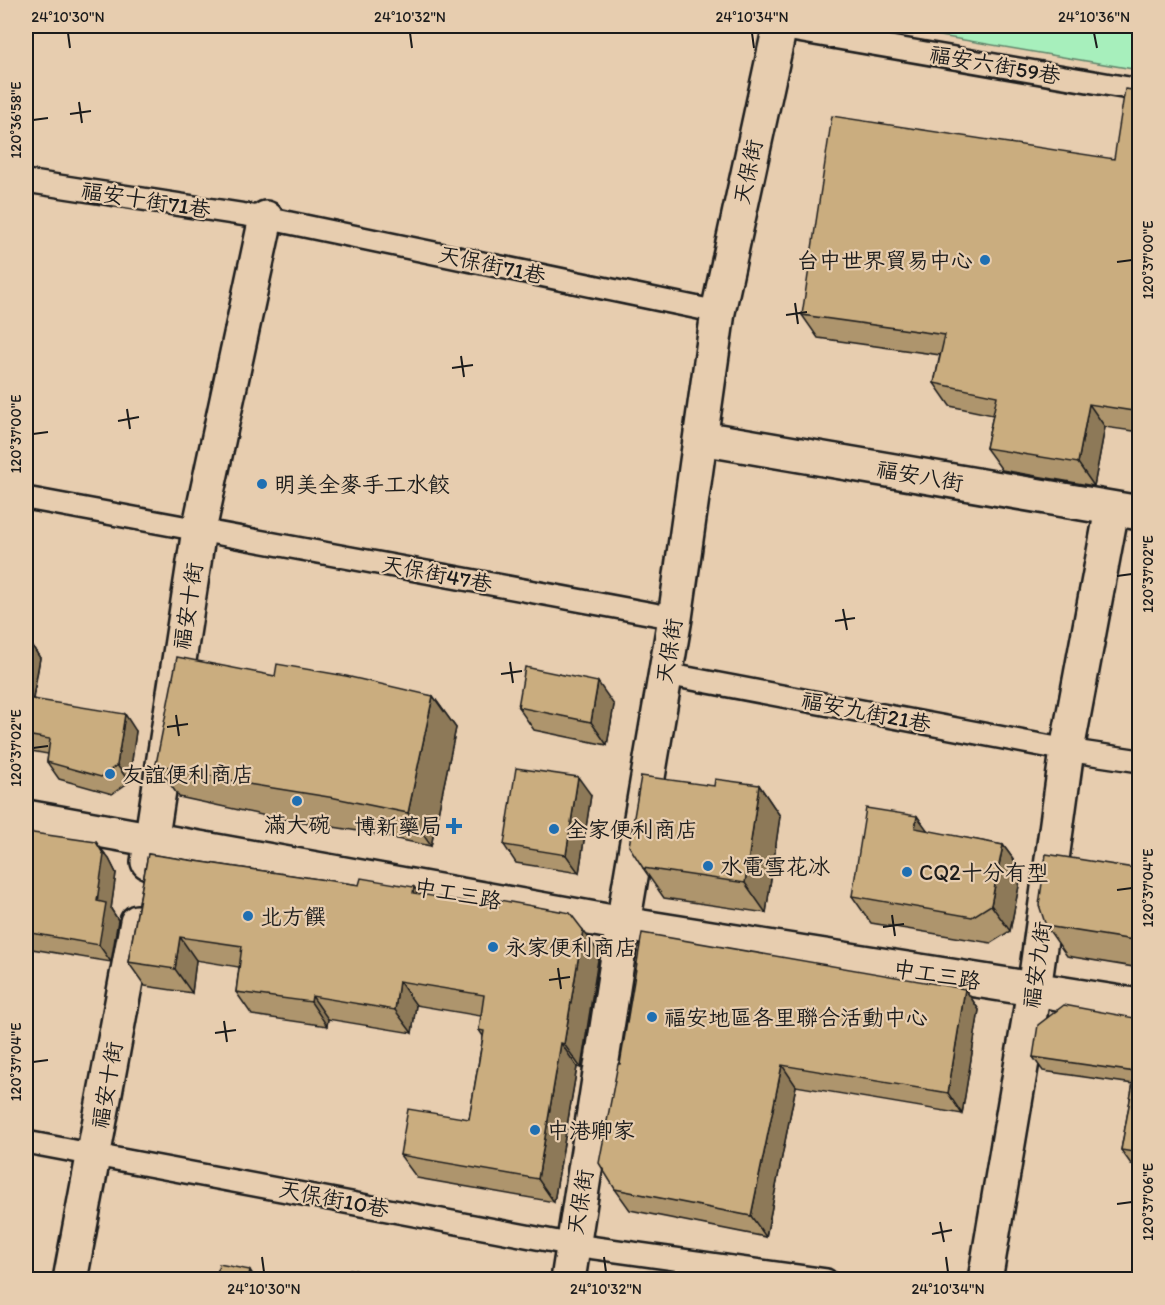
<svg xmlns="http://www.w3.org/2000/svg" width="1165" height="1305" font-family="Itim,'LXGW WenKai TC',sans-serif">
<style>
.green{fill:#a7efbc;stroke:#62866c;stroke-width:1.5}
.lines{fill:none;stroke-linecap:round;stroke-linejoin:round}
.service-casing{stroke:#1c1c1c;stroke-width:26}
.minor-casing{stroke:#1c1c1c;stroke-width:38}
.service{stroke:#e7cdaf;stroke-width:21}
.minor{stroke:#e7cdaf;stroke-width:33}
.wall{fill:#ae956d;stroke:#1c1c1c;stroke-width:1.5}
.shaded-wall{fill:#8d7959;stroke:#1c1c1c;stroke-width:1.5}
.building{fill:#caad7f;stroke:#1c1c1c;stroke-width:1.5}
.ticks{fill:none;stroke:#1c1c1c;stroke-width:2}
.poi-dot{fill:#1f6fb2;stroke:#e7cdaf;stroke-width:2}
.labels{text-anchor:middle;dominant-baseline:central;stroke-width:4.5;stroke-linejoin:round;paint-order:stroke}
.street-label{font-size:22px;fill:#1c1c1c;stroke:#e7cdaf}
.poi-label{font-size:22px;fill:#1c1c1c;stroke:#e7cdaf;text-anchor:start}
.neatline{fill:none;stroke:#1c1c1c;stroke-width:2}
.ticks-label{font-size:15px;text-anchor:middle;fill:#1c1c1c}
</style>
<rect width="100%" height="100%" fill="#e7cdaf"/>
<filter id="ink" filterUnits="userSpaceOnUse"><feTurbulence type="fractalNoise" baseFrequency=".0167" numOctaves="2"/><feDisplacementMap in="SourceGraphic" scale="12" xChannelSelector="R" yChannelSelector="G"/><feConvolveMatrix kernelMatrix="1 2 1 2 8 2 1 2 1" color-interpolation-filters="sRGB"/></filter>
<g filter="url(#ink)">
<!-- green -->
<polygon class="green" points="882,26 1139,26 1139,70"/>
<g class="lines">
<defs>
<g id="service">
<polyline points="780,28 1140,90"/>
<polyline points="26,181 266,218 718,312"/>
<polyline points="26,498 675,618"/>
<polyline points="666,674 1067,750 1140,761"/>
<polyline points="26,1142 574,1245 826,1280"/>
</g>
<g id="minor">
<polyline points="701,438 1140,513"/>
<polyline points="26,817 623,924 1140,1006"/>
<polyline points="148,862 199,530 266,218"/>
<polyline points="70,1280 137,922"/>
<polyline points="568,1280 623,924 675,618 718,312 780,26"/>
<polyline points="985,1280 1034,990 1067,750 1112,509"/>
</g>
</defs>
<!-- service casing -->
<use href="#service" class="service-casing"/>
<!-- minor casing -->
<use href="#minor" class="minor-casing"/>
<!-- service -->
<use href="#service" class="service"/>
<!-- minor -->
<use href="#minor" class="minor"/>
</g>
<!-- wall -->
<g class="wall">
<polygon points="1140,91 1140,432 1105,427 1094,486 1002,470 986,448 993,415 950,406 934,383 940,355 818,338 802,315 1114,159"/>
<polygon points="26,640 29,641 40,658 33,699 136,731 129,782 112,794 59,779 47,762 48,754 26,750"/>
<polygon points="275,676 433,696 456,728 431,846 358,831 271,817 179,797 156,764"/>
<polygon points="614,705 607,745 534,730 518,707"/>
<polygon points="759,785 780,816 766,913 664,898 643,868 714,786"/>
<polygon points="591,795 579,873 516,863 504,845"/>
<polygon points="917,816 927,831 1003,845 1022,871 1010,931 991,943 871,923 852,896"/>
<polygon points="26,832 109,859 116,873 111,909 118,920 111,962 26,948"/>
<polygon points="148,854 359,885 414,887 419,894 599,953 581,1068 577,1067 554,1202 417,1178 400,1155 469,1119 483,1036 479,1030 481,1016 416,1005 412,1033 328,1019 327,1026 252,1015 236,992 239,967 196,960 192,993 145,986 128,962"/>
<polygon points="1140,869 1140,968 1067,956 1046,926"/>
<polygon points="965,989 979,1010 962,1114 796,1086 766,1237 630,1210 615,1189 620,1064"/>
<polygon points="1140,1019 1140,1166 1131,1164 1121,1150 1133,1084 1043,1071 1033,1057"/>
</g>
<!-- shaded-wall -->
<g class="shaded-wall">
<polygon points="1089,404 1105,427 1094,486 1078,463"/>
<polygon points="29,641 40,658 30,714 26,707 26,659"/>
<polygon points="598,682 614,705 607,745 591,722"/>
<polygon points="433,696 456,728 431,846 408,813"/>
<polygon points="125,714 136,731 129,782 117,765"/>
<polygon points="578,777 591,795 579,873 566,855"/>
<polygon points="759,785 780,816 766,913 745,883"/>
<polygon points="917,816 936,842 915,828"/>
<polygon points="96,842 109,859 116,873 111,909 118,920 111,962 99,945"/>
<polygon points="1003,845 1022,871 1010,931 991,905"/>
<polygon points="414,887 431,911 413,893"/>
<polygon points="583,930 599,953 581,1068 564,1044"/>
<polygon points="180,937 196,960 192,993 175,969"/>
<polygon points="399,981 416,1005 412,1033 395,1010"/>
<polygon points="965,989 979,1010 962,1114 948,1093"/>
<polygon points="312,996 328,1019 327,1026 311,1002"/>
<polygon points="561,1043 577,1067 554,1202 538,1179"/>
<polygon points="782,1065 796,1086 766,1237 751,1216"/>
<polygon points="250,1270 256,1280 248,1280"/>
</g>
<!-- building -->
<g class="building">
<polygon points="1125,89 1140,91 1140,412 1089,404 1078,463 986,448 997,396 934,383 945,335 802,315 832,116 1114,159"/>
<polygon points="26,640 29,641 26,659"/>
<polygon points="177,657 275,676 277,664 346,676 433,696 408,813 335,798 248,784 156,764"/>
<polygon points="525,667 598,682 591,722 518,707"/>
<polygon points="26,698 125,714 117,765 101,777 47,762 50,739 26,735"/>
<polygon points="516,768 578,777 566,855 504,845"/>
<polygon points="641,776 714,786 715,779 759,785 745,883 643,868 629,846"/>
<polygon points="866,808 917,816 915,828 1003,845 991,905 972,917 852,896"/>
<polygon points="26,832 96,842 104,855 97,901 106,903 99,945 26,932"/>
<polygon points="148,854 359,885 361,878 414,887 413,893 498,907 500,900 570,913 583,930 564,1044 561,1043 538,1179 400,1155 408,1109 469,1119 484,1031 479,1030 484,995 399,981 395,1010 312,996 311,1002 236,992 242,946 180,937 175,969 128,962"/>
<polygon points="1046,854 1140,869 1140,941 1046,926 1039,905"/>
<polygon points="642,933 965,989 948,1093 782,1065 751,1216 615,1189 599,1163 618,1064 620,1064"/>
<polygon points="1064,1005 1140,1019 1140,1153 1121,1150 1135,1072 1033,1057 1038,1025"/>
<polygon points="219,1264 250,1270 248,1280 216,1280"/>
<polygon points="350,1269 398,1280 348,1280"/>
</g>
</g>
<!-- ticks -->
<path class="ticks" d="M68,33L70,48M410,33L412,48M752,33L754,48M1094,33L1097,48M79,102L82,123M70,114L91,111M33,120L48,118M1117,262L1132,260M795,303L798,324M786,315L807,312M461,356L464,377M452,368L473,365M127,409L130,429M118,421L139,417M33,434L48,432M1117,576L1132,574M843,609L847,630M835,621L855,618M510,662L513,683M501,674L522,671M176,715L179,736M167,727L188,724M33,748L48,746M1117,890L1132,888M892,915L895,936M883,927L904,924M558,968L561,989M549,980L570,977M224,1021L227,1042M215,1033L236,1030M33,1062L48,1060M1117,1204L1132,1202M940,1222L944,1242M932,1234L952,1230M262,1257L264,1272M604,1257L606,1272M946,1257L948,1272"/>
<!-- markers -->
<g class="poi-dot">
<circle cx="985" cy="260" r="6"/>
<circle cx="262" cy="484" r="6"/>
<circle cx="110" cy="774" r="6"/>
<circle cx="297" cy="801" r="6"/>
<path d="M451 817h6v6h6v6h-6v6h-6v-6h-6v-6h6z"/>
<circle cx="554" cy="829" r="6"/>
<circle cx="708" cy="866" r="6"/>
<circle cx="907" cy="872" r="6"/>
<circle cx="248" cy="916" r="6"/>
<circle cx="493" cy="947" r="6"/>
<circle cx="652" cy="1017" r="6"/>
<circle cx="535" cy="1130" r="6"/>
</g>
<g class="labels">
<!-- street labels -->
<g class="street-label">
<text transform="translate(995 65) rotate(10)">福安六街59巷</text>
<text transform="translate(748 172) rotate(-78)">天保街</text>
<text transform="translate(146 200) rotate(9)">福安十街71巷</text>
<text transform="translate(492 265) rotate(12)">天保街71巷</text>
<text transform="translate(920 476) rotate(10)">福安八街</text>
<text transform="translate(437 574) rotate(11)">天保街47巷</text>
<text transform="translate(188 606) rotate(-81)">福安十街</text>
<text transform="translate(669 651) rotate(-81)">天保街</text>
<text transform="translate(866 712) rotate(11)">福安九街21巷</text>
<text transform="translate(458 894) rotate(10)">中工三路</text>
<text transform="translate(1037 965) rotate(-82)">福安九街</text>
<text transform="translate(937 975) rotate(9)">中工三路</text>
<text transform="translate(107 1085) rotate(-80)">福安十街</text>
<text transform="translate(334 1199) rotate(11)">天保街10巷</text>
<text transform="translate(580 1202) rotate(-81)">天保街</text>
</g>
<!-- poi labels -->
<g class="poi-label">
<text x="973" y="260" text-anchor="end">台中世界貿易中心</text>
<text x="274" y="484">明美全麥手工水餃</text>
<text x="122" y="774">友誼便利商店</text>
<text x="297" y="824" text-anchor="middle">滿大碗</text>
<text x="442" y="826" text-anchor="end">博新藥局</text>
<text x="566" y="829">全家便利商店</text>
<text x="720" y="866">水電雪花冰</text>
<text x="919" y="872">CQ2十分有型</text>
<text x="260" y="916">北方饌</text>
<text x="505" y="947">永家便利商店</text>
<text x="664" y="1017">福安地區各里聯合活動中心</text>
<text x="547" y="1130">中港卿家</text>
</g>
</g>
<!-- margin -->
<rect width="1165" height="1305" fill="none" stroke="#e7cdaf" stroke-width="66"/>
<rect x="33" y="33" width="1099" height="1239" class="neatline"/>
<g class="ticks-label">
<text x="68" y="22">24°10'30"N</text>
<text x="410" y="22">24°10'32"N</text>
<text x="752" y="22">24°10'34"N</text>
<text x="1094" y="22">24°10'36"N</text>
<text transform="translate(16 120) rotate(-90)" y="5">120°36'58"E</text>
<text transform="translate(1148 260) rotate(-90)" y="5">120°37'00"E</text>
<text transform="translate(16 434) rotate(-90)" y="5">120°37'00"E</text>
<text transform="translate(1148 574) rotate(-90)" y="5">120°37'02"E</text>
<text transform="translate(16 748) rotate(-90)" y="5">120°37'02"E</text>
<text transform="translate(1148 888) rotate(-90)" y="5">120°37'04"E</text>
<text transform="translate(16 1062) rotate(-90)" y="5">120°37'04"E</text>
<text transform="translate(1148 1202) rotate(-90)" y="5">120°37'06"E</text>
<text x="264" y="1294">24°10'30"N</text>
<text x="606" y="1294">24°10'32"N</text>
<text x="948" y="1294">24°10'34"N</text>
</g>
</svg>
